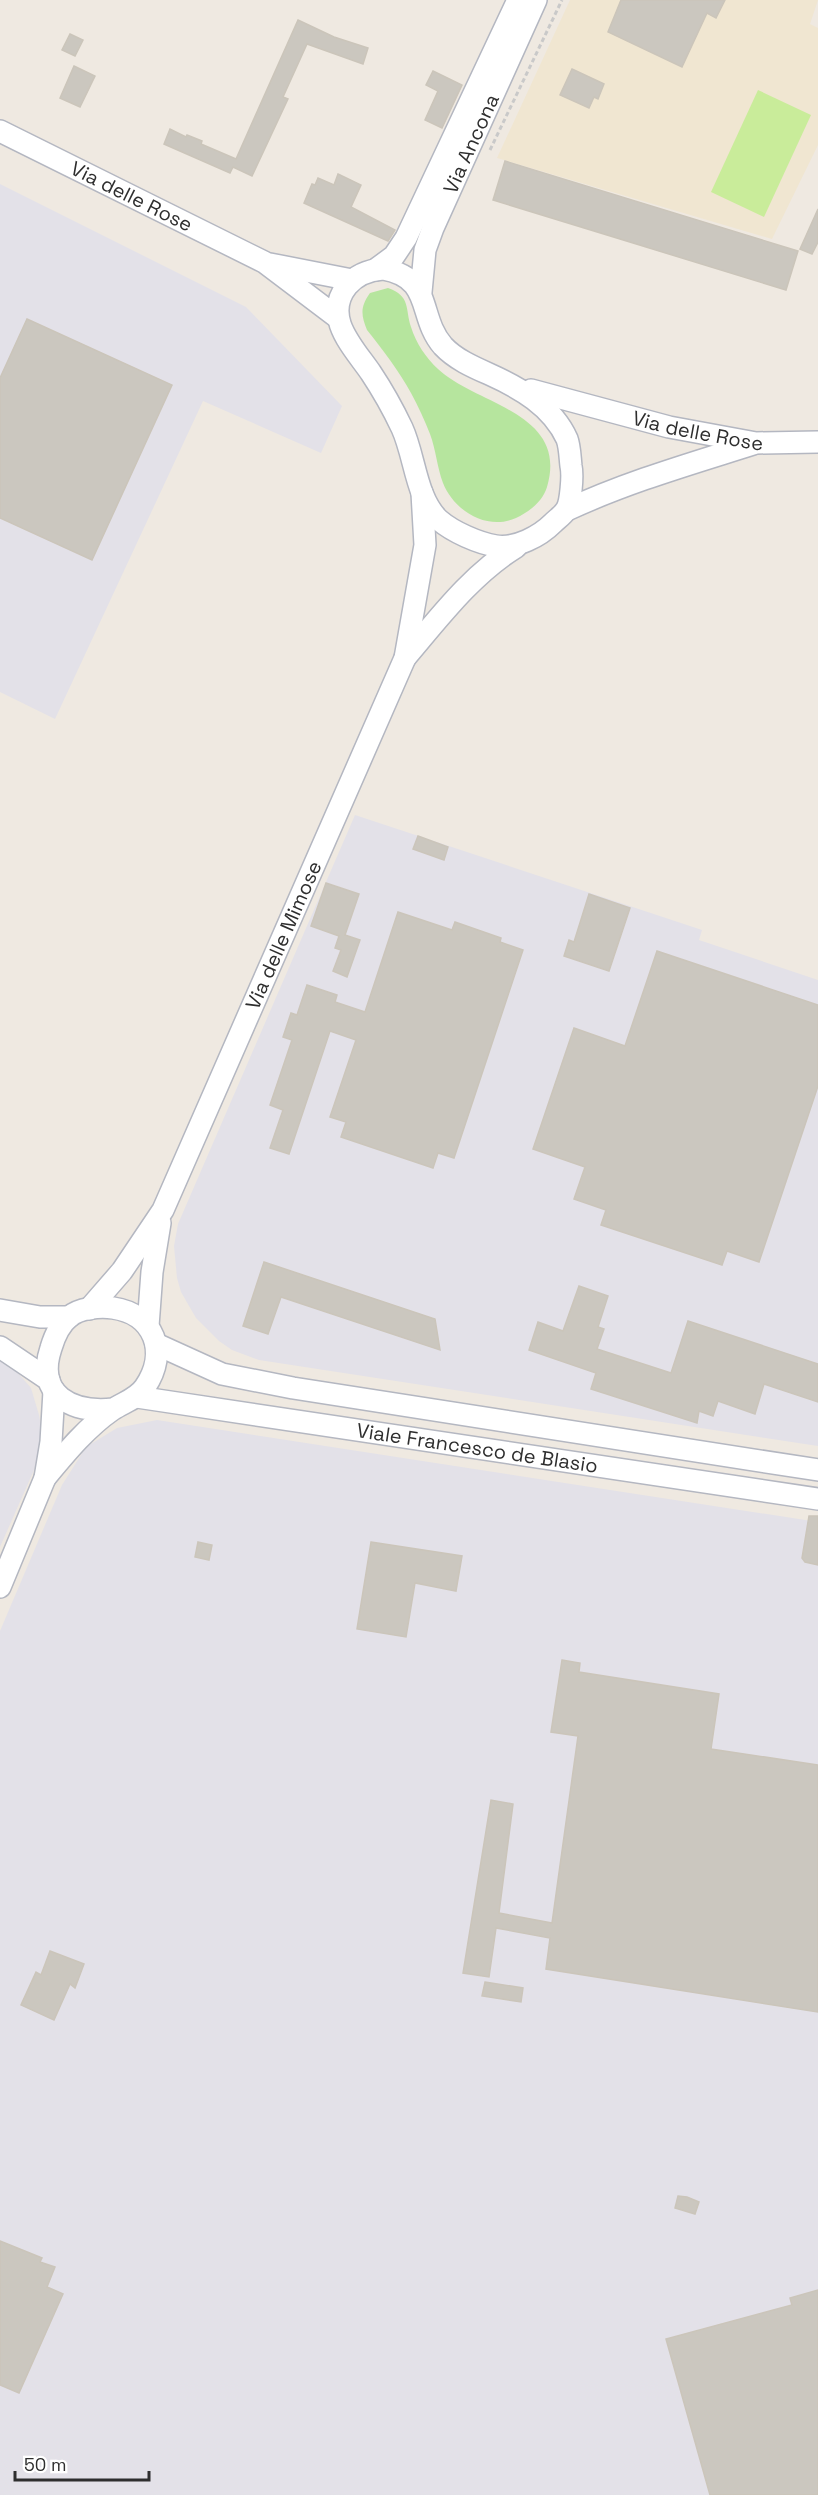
<svg xmlns="http://www.w3.org/2000/svg" width="818" height="2495" font-family="'Space Grotesk',sans-serif">
<style>
.industrial{fill:#e3e1e8}
.education{fill:#f0e6d1}
.green{fill:#b6e59e}
.pitch{fill:#c9ec9a}
.building{fill:#cbc7bf;stroke:#cbc5ba;stroke-width:1.5}
.lines{fill:none;stroke-linecap:round;stroke-linejoin:round}
.minor-casing{stroke:#b4b7c1;stroke-width:24}
.path{stroke:#c9c9c9;stroke-width:3;stroke-dasharray:4.5 3;stroke-linecap:butt}
.minor{stroke:#fff;stroke-width:21}
.labels{text-anchor:middle;dominant-baseline:central;stroke-width:4.5;stroke-linejoin:round;paint-order:stroke}
.street-label{font-size:20px;fill:#2e2e2e;stroke:#fff}
</style>
<rect width="100%" height="100%" fill="#efe9e1"/>
<!-- industrial -->
<g class="industrial">
<polygon points="0,184 246,307 342,406 321,453 203,401 55,719 0,692"/>
<polygon points="355,815 702,930 699,940 818,980 818,1446 259,1360 232,1350 219,1341 196,1318 181,1292 177,1278 174,1246 178,1224"/>
<polygon points="0,1358 11,1365 31,1388 39,1415 43,1437 34,1470 0,1547"/>
<polygon points="157,1420 818,1522 818,2495 0,2495 0,1631 62,1485 86,1447 117,1428"/>
</g>
<!-- education -->
<polygon class="education" points="570,0 818,0 810,24 818,28 818,145 772,239 497,158"/>
<!-- green -->
<path class="green" d="M388,288C411,296 405,309 411,327C416,343 426,358 438,369C476,405 569,412 547,487C543,501 529,512 516,518C487,531 454,511 443,483C437,467 436,450 430,434C425,421 418,406 411,393C399,371 383,350 367,330C361,315 360,307 370,293Z"/>
<!-- pitch -->
<polygon class="pitch" points="758,90 811,115 764,217 711,192"/>
<!-- building -->
<g class="building">
<polygon points="621,0 725,0 716,18 707,13 682,67 608,32"/>
<polygon points="298,20 334,37 368,48 363,64 307,44 283,97 288,99 252,176 233,167 230,173 164,144 170,129 186,137 187,135 202,141 201,144 236,159"/>
<polygon points="70,34 83,40 75,56 62,50"/>
<polygon points="74,66 95,76 80,107 60,98"/>
<polygon points="572,69 604,84 598,99 594,97 589,108 560,95"/>
<polygon points="433,71 462,85 442,128 425,120 438,91 426,85"/>
<polygon points="505,161 798,251 786,290 493,200"/>
<polygon points="338,174 361,185 351,207 395,230 388,241 304,203 312,184 315,185 318,178 334,185"/>
<polygon points="818,209 818,242 812,254 800,249"/>
<polygon points="27,319 172,385 92,560 0,518 0,378"/>
<polygon points="418,836 448,847 444,860 413,849"/>
<polygon points="326,883 359,894 345,935 360,940 347,977 333,971 341,950 335,948 339,936 311,926"/>
<polygon points="589,894 630,908 609,971 564,956 569,940 574,942"/>
<polygon points="398,912 452,930 455,922 501,938 500,942 523,950 454,1158 438,1153 433,1168 341,1137 346,1122 330,1117 356,1040 330,1031 289,1154 270,1148 283,1110 270,1105 292,1040 283,1037 291,1013 297,1015 307,985 337,995 335,1002 365,1012"/>
<polygon points="657,951 818,1005 818,1086 759,1262 727,1251 722,1265 601,1225 606,1210 574,1199 585,1167 533,1149 574,1028 625,1046"/>
<polygon points="264,1262 435,1319 440,1350 281,1297 268,1334 243,1326"/>
<polygon points="579,1286 608,1296 598,1327 604,1329 597,1349 671,1373 688,1321 818,1364 818,1402 764,1384 755,1414 718,1401 713,1416 699,1411 697,1423 591,1389 596,1373 529,1350 538,1322 563,1331"/>
<polygon points="809,1516 818,1516 818,1565 805,1562 802,1558"/>
<polygon points="198,1542 212,1545 209,1560 195,1557"/>
<polygon points="371,1542 462,1556 456,1591 415,1583 406,1637 357,1629"/>
<polygon points="562,1660 580,1663 579,1672 719,1694 711,1749 818,1765 818,2012 546,1969 550,1938 496,1928 489,1977 463,1973 491,1800 513,1804 499,1913 552,1923 578,1736 551,1732"/>
<polygon points="50,1951 84,1964 75,1988 70,1984 54,2020 21,2005 36,1972 41,1975"/>
<polygon points="485,1982 523,1988 521,2002 482,1996"/>
<polygon points="678,2196 687,2197 699,2202 695,2214 675,2208"/>
<polygon points="0,2241 42,2258 40,2262 55,2267 47,2287 63,2294 19,2393 0,2385"/>
<polygon points="818,2290 818,2495 710,2495 666,2339 792,2305 790,2298"/>
</g>
<g class="lines">
<defs>
<g id="minor">
<path id="s1" d="M0,131L264,262L338,318"/>
<polyline points="270,264 352,280"/>
<path d="M383,269C434,278 417,316 443,346C455,359 473,367 489,374C520,388 552,406 567,439C570,447 570,458 571,466C573,475 571,503 566,510C563,515 557,519 553,523C540,536 516,549 496,546C478,543 453,532 439,520C416,499 415,456 402,428C393,409 383,391 371,373C354,348 322,317 347,286C356,275 370,270 383,269Z"/>
<polyline points="375,270 394,256 406,238 518,0"/>
<path id="s2" d="M421,292L425,250L433,228L536,0"/>
<path id="s3" d="M531,390L669,427L756,443L818,442"/>
<path d="M567,510C627,482 690,464 753,444"/>
<path d="M405,658C439,618 471,575 516,547"/>
<path id="s4" d="M89,1309L122,1271L163,1210L405,658L425,545L422,493"/>
<polyline points="0,1310 40,1317 69,1317"/>
<polyline points="148,1326 152,1272 160,1223"/>
<polyline points="156,1344 222,1374 293,1388 818,1470"/>
<polyline points="0,1347 49,1380"/>
<path id="s5" d="M137,1397L818,1499"/>
<path d="M45,1478C65,1454 86,1428 112,1410C124,1402 137,1399 145,1387C169,1352 154,1314 113,1308C100,1306 79,1308 69,1317C60,1324 54,1338 51,1348C35,1396 73,1413 113,1409"/>
<polyline points="0,1587 45,1478 51,1442 54,1391"/>
</g>
</defs>
<!-- minor casing -->
<use href="#minor" class="minor-casing"/>
<!-- path -->
<polyline class="path" points="490,150 562,0"/>
<!-- minor -->
<use href="#minor" class="minor"/>
</g>
<g class="labels">
<!-- street labels -->
<g class="street-label">
<text stroke="none"><textPath href="#s2" startOffset="158">Via Ancona</textPath></text>
<text stroke="none"><textPath href="#s1" startOffset="147">Via delle Rose</textPath></text>
<text stroke="none"><textPath href="#s3" startOffset="172">Via delle Rose</textPath></text>
<text stroke="none"><textPath href="#s4" startOffset="424">Via delle Mimose</textPath></text>
<text stroke="none"><textPath href="#s5" startOffset="344">Viale Francesco de Blasio</textPath></text>
</g>
</g>
<!-- scale -->
<path d="M15 2471v9h134v-9" fill="none" stroke="#2e2e2e" stroke-width="3"/>
<text x="24" y="2471" font-size="18" fill="#2e2e2e" stroke="#ffffff" stroke-width="4.5" paint-order="stroke">50 m</text>
</svg>
